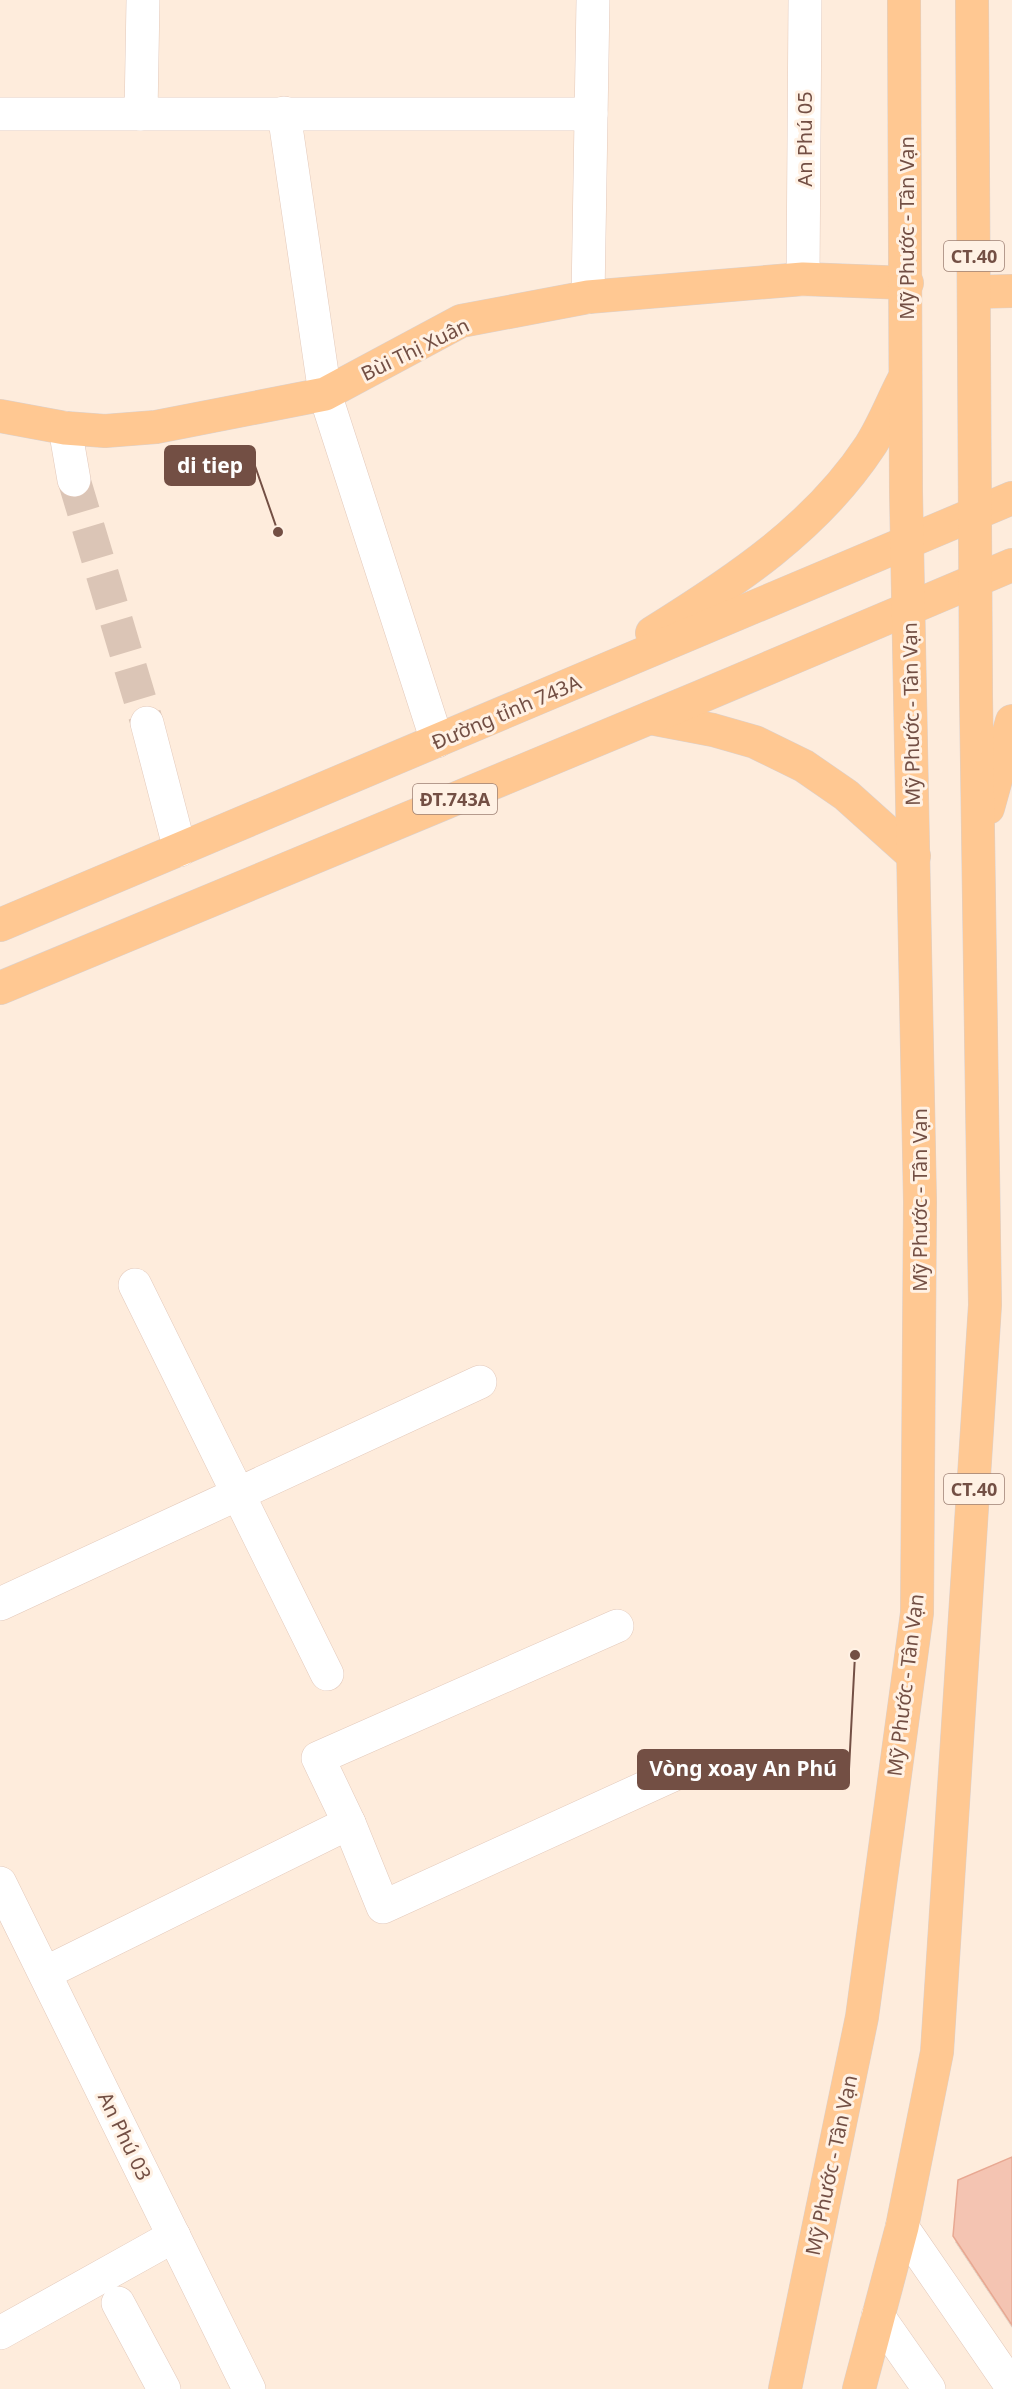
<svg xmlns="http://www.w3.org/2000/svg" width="1012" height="2389" font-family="'Noto Sans',sans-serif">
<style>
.building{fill:#f4c4b2;stroke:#e8a892;stroke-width:1.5;filter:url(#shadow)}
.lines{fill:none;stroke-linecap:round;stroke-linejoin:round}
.minor-tunnel{stroke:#dbc5b6;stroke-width:33;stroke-dasharray:33 16;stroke-linecap:butt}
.minor-casing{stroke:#e3c9bb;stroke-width:34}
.major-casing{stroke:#dbd1ce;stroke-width:34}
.minor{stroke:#fff;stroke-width:33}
.major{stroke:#ffc892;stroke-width:33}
.labels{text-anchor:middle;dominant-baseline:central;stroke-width:6;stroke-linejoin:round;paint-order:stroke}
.shield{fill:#fff1e4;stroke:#9d8074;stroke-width:1.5}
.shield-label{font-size:18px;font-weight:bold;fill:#734f44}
.street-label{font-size:20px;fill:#734f44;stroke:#fff1e4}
.leader{fill:none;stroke:#734f44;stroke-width:2}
.callout-dot{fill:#734f44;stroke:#fff1e4;stroke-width:2}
.callout{fill:#734f44;stroke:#734f44;stroke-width:2}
.callout-label{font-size:21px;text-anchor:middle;font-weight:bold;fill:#fff}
</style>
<defs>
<filter id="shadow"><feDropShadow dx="3.5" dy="6" stdDeviation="0" flood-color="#0004"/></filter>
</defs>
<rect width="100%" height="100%" fill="#feecdc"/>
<!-- building -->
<polygon class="building" points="1012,2157 1012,2325 953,2236 958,2180"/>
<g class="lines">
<!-- minor-tunnel -->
<polyline class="minor-tunnel" points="74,480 147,723"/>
<defs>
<g id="minor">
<polyline points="284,113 325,394 437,741"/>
<polyline points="0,114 591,114"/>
<polyline points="141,114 143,0"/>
<polyline points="803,279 805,0"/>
<polyline points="588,297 593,0"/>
<polyline points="65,428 74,480"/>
<polyline points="147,723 180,850"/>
<polyline points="135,1285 327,1674"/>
<polyline points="0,1604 480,1382"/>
<polyline points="617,1626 318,1758 349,1823 383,1907 675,1774"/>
<polyline points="0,1883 249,2389"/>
<polyline points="45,1973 349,1823"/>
<polyline points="902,2227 1012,2387"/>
<polyline points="118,2303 164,2389"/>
<polyline points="878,2316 929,2389"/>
<polyline points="0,2333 174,2236"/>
</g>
<g id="major">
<polyline points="975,292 1012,291"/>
<polyline points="0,416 65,428 105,431 156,427 325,394 461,321 588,297 803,279 907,283"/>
<path d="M652,633C734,582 816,528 870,446C883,426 892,402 903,381"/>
<polyline points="650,718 713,730 755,742 804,766 846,795 914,856"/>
<polyline points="988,808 1012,721"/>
<polyline points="0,925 1012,498"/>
<polyline points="0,988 700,697 1012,565"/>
<polyline points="785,2389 862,2017 917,1613 920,1202 906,492 904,0"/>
<polyline points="859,2389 902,2227 937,2052 985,1305 976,696 972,0"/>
</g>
</defs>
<!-- minor casing -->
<use href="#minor" class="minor-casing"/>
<!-- major casing -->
<use href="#major" class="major-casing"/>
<!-- minor -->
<use href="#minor" class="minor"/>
<!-- major -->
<use href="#major" class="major"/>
</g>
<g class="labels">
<!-- shield labels -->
<g class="shield">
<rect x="944" y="241" width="60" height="30" rx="4.5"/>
<rect x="413" y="784" width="84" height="30" rx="4.5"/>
<rect x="944" y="1474" width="60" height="30" rx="4.5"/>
</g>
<g class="shield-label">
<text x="974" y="256">CT.40</text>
<text x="455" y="799">ĐT.743A</text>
<text x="974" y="1489">CT.40</text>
</g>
<!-- street labels -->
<g class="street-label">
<text transform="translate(804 139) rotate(-90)">An Phú 05</text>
<text transform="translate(906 228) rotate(-90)">Mỹ Phước - Tân Vạn</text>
<text transform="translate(415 349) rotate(-26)">Bùi Thị Xuân</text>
<text transform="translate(506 712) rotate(-23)">Đường tỉnh 743A</text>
<text transform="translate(911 714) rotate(-91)">Mỹ Phước - Tân Vạn</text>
<text transform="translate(919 1200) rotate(-90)">Mỹ Phước - Tân Vạn</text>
<text transform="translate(905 1685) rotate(-83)">Mỹ Phước - Tân Vạn</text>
<text transform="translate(125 2136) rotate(64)">An Phú 03</text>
<text transform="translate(831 2165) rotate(-78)">Mỹ Phước - Tân Vạn</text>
</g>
</g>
<!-- callouts -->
<path class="leader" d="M278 532L255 466M855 1655L849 1769"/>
<g class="callout-dot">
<circle cx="278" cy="532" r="6"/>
<circle cx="855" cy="1655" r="6"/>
</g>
<g class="callout">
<rect x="165" y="446" width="90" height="39" rx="6"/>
<rect x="638" y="1750" width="211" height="39" rx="6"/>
</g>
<g class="callout-label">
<text x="210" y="473">di tiep</text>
<text x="743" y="1776">Vòng xoay An Phú</text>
</g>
</svg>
